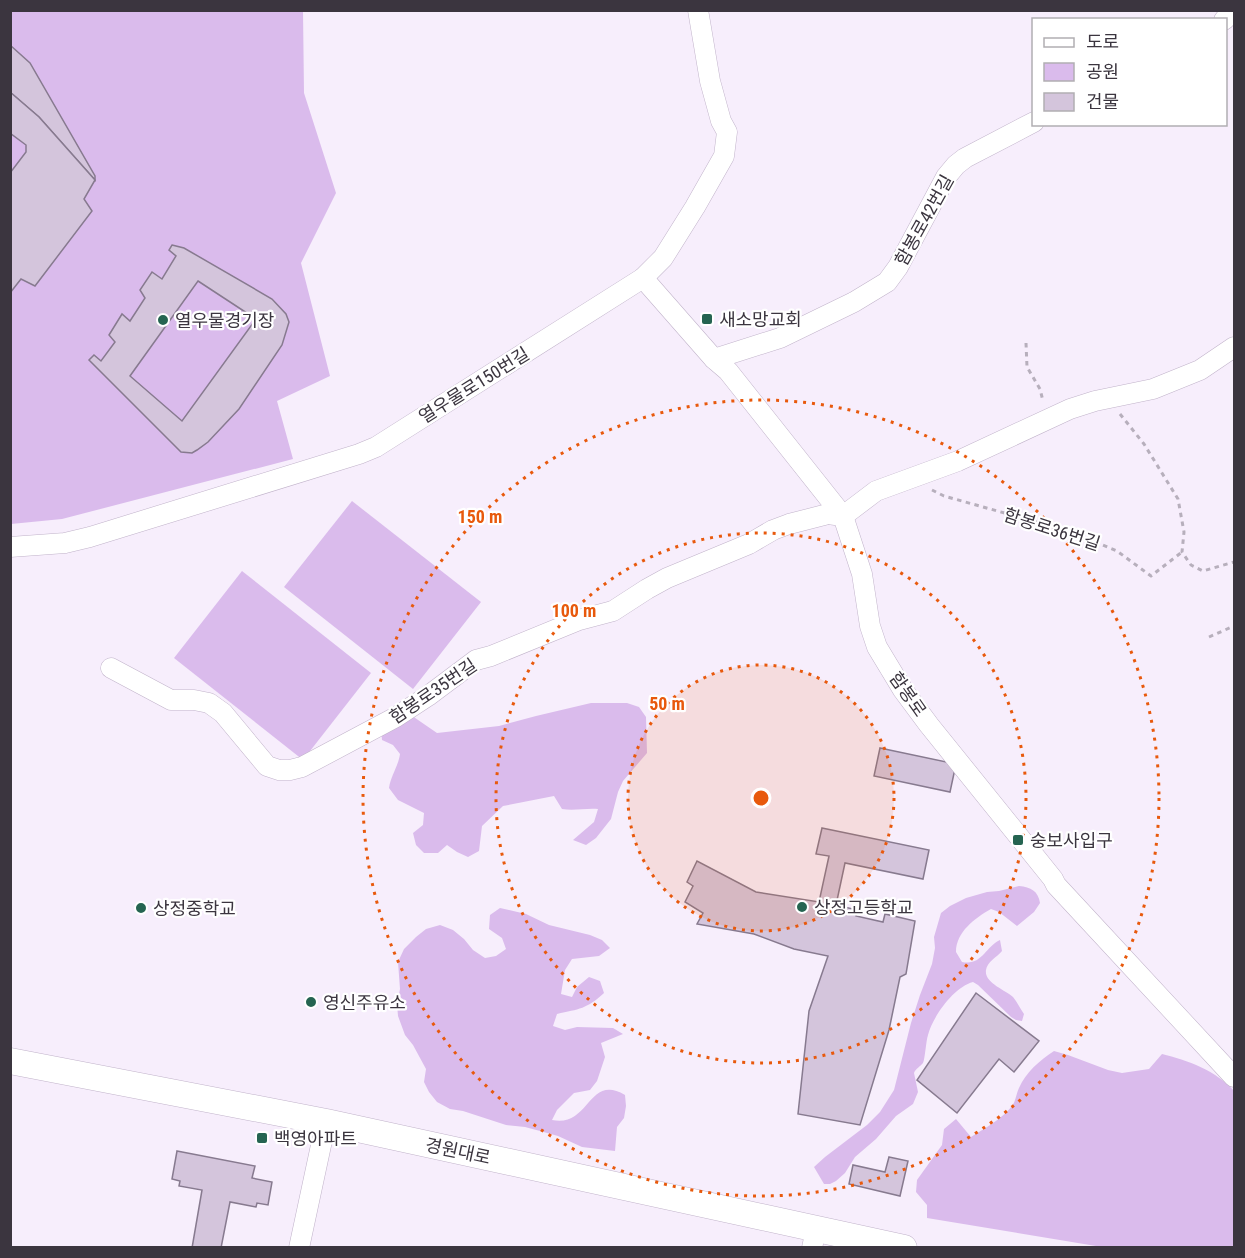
<svg xmlns="http://www.w3.org/2000/svg" width="1245" height="1258" font-family="'Roboto Condensed','Noto Sans KR',sans-serif">
<style>
.green{fill:#dabbec}
.building{fill:#d4c5dc;stroke:#877a8f;stroke-width:1.5;fill-rule:evenodd}
.lines{fill:none;stroke-linecap:round;stroke-linejoin:round}
.minor-casing{stroke:#c1b3ca;stroke-width:21}
.major-casing{stroke:#c1b3ca;stroke-width:27}
.path{stroke:#b7afbc;stroke-width:3;stroke-dasharray:4.5 4.5;stroke-linecap:butt}
.minor{stroke:#fff;stroke-width:20}
.major{stroke:#fff;stroke-width:26}
.ring{fill:none;stroke:#e8590c;stroke-width:3;stroke-dasharray:3 6}
.poi-dot{fill:#256451;stroke:#fff;stroke-width:2}
.labels{text-anchor:middle;dominant-baseline:central;stroke-width:4.5;stroke-linejoin:round;paint-order:stroke}
.street-label{font-size:18px;fill:#3b353f;stroke:#fff}
.poi-label{font-size:18px;fill:#3b353f;stroke:#fff;text-anchor:start}
.centre{fill:#e8590c;stroke:#fff;stroke-width:3}
.ring-label{font-size:18px;text-anchor:middle;font-weight:bold;fill:#e8590c;stroke:#fff;stroke-width:4.5;stroke-linejoin:round;paint-order:stroke}
</style>
<rect width="100%" height="100%" fill="#f7eefc"/>
<!-- green -->
<g class="green">
<polygon points="11,11 303,11 304,93 336,193 301,263 330,376 277,401 293,459 62,519 11,524"/>
<polygon points="352,501 481,602 413,689 284,587"/>
<polygon points="242,571 371,673 303,760 174,658"/>
<path d="M591,703H627L639,707L646,717L647,753L623,781L618,792L611,819L596,838L586,845L573,840L594,822L598,809C586,808 574,811 562,809L554,796L503,806L482,826L479,851L468,857L457,852L447,845L438,853H424L416,845L413,833L423,825L424,813L398,800L389,788C391,775 398,767 400,754L393,745L382,740L381,725L405,711L437,733L499,726L536,716Z"/>
<path d="M1019,886C1031,887 1038,891 1040,903L1034,912L1017,926L999,912L991,909C975,918 956,932 956,952L962,962C982,966 985,947 1000,940L1002,951C997,957 987,962 986,970C984,983 1006,990 1013,997C1017,1002 1020,1008 1024,1014L1022,1021L1016,1020L1011,1017L978,985L973,982C954,987 933,1016 928,1035C926,1041 925,1059 923,1063C920,1067 916,1068 914,1073L918,1092L913,1104L896,1116L876,1139L855,1157L845,1173L836,1181L830,1184H824L814,1167L825,1157L867,1125L880,1112L894,1090L911,1023L920,995L932,964L935,948L934,937L941,913L950,906L966,898L987,892L999,891Z"/>
<path d="M500,908L526,914L549,925L590,935L602,940L610,948L599,956L572,959L565,970L561,994L572,997L577,987L589,977L600,981L604,993C587,1009 579,1009 557,1014L553,1026L565,1030L577,1027L613,1028L623,1034L601,1043L605,1057L597,1081L590,1090L574,1093L557,1110L552,1120C590,1128 588,1073 625,1095L626,1106L624,1118L617,1127L615,1151L582,1147L558,1136L540,1131L525,1127L506,1125L463,1111L450,1109L437,1102L429,1092L424,1082L426,1069L413,1045L405,1035L398,1016L397,1004L400,989L398,962L404,949L416,937L426,929L440,925L453,930L464,939L473,950L485,958L496,956L506,949L502,938L489,929L490,915Z"/>
<path d="M1054,1051L1068,1055L1108,1070L1122,1073L1149,1069L1162,1054C1187,1060 1217,1071 1234,1091V1247H1102L927,1218V1205L916,1192L917,1180L942,1145L944,1129L956,1119L971,1137C985,1128 1002,1119 1012,1106C1016,1101 1016,1094 1019,1088C1026,1072 1039,1061 1054,1051Z"/>
</g>
<!-- building -->
<g class="building">
<polygon points="10,45 30,63 95,176 95,180 39,117 10,92"/>
<polygon points="10,92 39,117 95,180 84,199 92,211 35,286 21,279 10,293 10,173 26,152 26,145 10,133"/>
<path d="M172,245L184,248L272,299L286,314L289,322L282,345L239,409L208,442L197,450L192,453L181,452L89,360L94,355L101,361L115,342L109,335L122,314L130,321L145,298L140,290L152,272L162,279L176,256L169,250ZM198,281L256,319L182,421L130,376Z"/>
<polygon points="880,748 956,764 950,792 874,776"/>
<polygon points="822,828 929,850 923,879 845,863 836,905 857,910 856,916 883,922 885,914 915,921 906,974 900,977 889,1030 860,1125 798,1114 809,1011 828,956 794,949 754,934 697,924 703,913 685,902 693,886 687,882 697,861 756,892 819,902 829,856 816,854"/>
<polygon points="976,993 1039,1041 1014,1072 999,1059 957,1113 917,1080"/>
<polygon points="177,1151 255,1166 252,1178 272,1182 268,1205 257,1203 256,1207 230,1202 221,1248 192,1248 202,1190 179,1186 180,1181 172,1179"/>
<polygon points="889,1157 908,1161 900,1196 849,1184 853,1165 885,1172"/>
</g>
<g class="lines">
<defs>
<g id="minor">
<polyline points="1224,20 1234,10"/>
<polyline points="643,278 714,359 728,371 843,516 862,574 870,626 877,647 903,690 929,725 1053,879 1056,885 1234,1077"/>
<polyline points="714,359 780,338 854,302 887,282 898,267 946,177 956,165 965,158 1034,122"/>
<polyline points="10,547 65,543 90,537 359,454 376,447 643,278 663,258 695,207 724,156 727,132 721,121 710,81 698,10"/>
<polyline points="111,668 171,700 194,700 209,703 223,713 267,766 279,770 290,770 302,767 396,717 428,696 476,660 491,656 579,620 613,611 647,589 667,578 749,544 773,530 789,524 828,514 843,516 876,491 958,461 1070,409 1095,401 1153,389 1200,370 1234,347"/>
<polyline points="299,1248 326,1122"/>
<polyline points="812,1248 816,1229"/>
</g>
<polyline id="major" points="10,1061 326,1122 904,1248"/>
</defs>
<!-- minor casing -->
<use href="#minor" class="minor-casing"/>
<!-- major casing -->
<use href="#major" class="major-casing"/>
<!-- path -->
<g class="path">
<polyline points="1026,343 1027,367 1040,389 1043,401"/>
<polyline points="1120,414 1144,444 1178,499 1184,532 1182,552 1191,565 1203,571 1234,562"/>
<polyline points="932,490 944,496 1033,521 1086,538 1117,551 1151,576 1182,552"/>
<polyline points="1209,637 1234,626"/>
</g>
<!-- minor -->
<use href="#minor" class="minor"/>
<!-- major -->
<use href="#major" class="major"/>
</g>
<!-- distance rings -->
<circle cx="761" cy="798" r="133" fill="#e8590c" fill-opacity=".12"/>
<g class="ring">
<circle cx="761" cy="798" r="133"/>
<circle cx="761" cy="798" r="265"/>
<circle cx="761" cy="798" r="398"/>
</g>
<!-- markers -->
<g class="poi-dot">
<rect x="701" y="313" width="12" height="12" rx="3"/>
<circle cx="163" cy="320" r="6"/>
<rect x="1012" y="834" width="12" height="12" rx="3"/>
<circle cx="802" cy="907" r="6"/>
<circle cx="141" cy="908" r="6"/>
<circle cx="311" cy="1002" r="6"/>
<rect x="256" y="1132" width="12" height="12" rx="3"/>
</g>
<g class="labels">
<!-- street labels -->
<g class="street-label">
<text transform="translate(924 220) rotate(-61)">함봉로42번길</text>
<text transform="translate(474 385) rotate(-32)">열우물로150번길</text>
<text transform="translate(1052 529) rotate(18)">함봉로36번길</text>
<text transform="translate(433 691) rotate(-34)">함봉로35번길</text>
<text transform="translate(908 694) rotate(55)">함봉로</text>
<text transform="translate(458 1151) rotate(12)">경원대로</text>
</g>
<!-- poi labels -->
<g class="poi-label">
<text x="719" y="319">새소망교회</text>
<text x="175" y="320">열우물경기장</text>
<text x="1030" y="840">숭보사입구</text>
<text x="814" y="907">상정고등학교</text>
<text x="153" y="908">상정중학교</text>
<text x="323" y="1002">영신주유소</text>
<text x="274" y="1138">백영아파트</text>
</g>
</g>
<circle cx="761" cy="798" r="9" class="centre"/>
<g class="ring-label">
<text x="480" y="523">150 m</text>
<text x="574" y="617">100 m</text>
<text x="667" y="710">50 m</text>
</g>
<!-- border -->
<rect width="1245" height="1258" fill="none" stroke="#3b353f" stroke-width="24"/>
<!-- legend -->
<rect x="1032" y="18" width="195" height="108" fill="#ffffff" stroke="#b1aeb2" stroke-width="1.5"/>
<rect x="1044" y="38" width="30" height="9" fill="#ffffff" stroke="#b1aeb2" stroke-width="1.5"/>
<text x="1086" y="48" font-size="18" fill="#3b353f">도로</text>
<rect x="1044" y="63" width="30" height="18" fill="#dabbec" stroke="#b1aeb2" stroke-width="1.5"/>
<text x="1086" y="78" font-size="18" fill="#3b353f">공원</text>
<rect x="1044" y="93" width="30" height="18" fill="#d4c5dc" stroke="#b1aeb2" stroke-width="1.5"/>
<text x="1086" y="108" font-size="18" fill="#3b353f">건물</text>
</svg>
